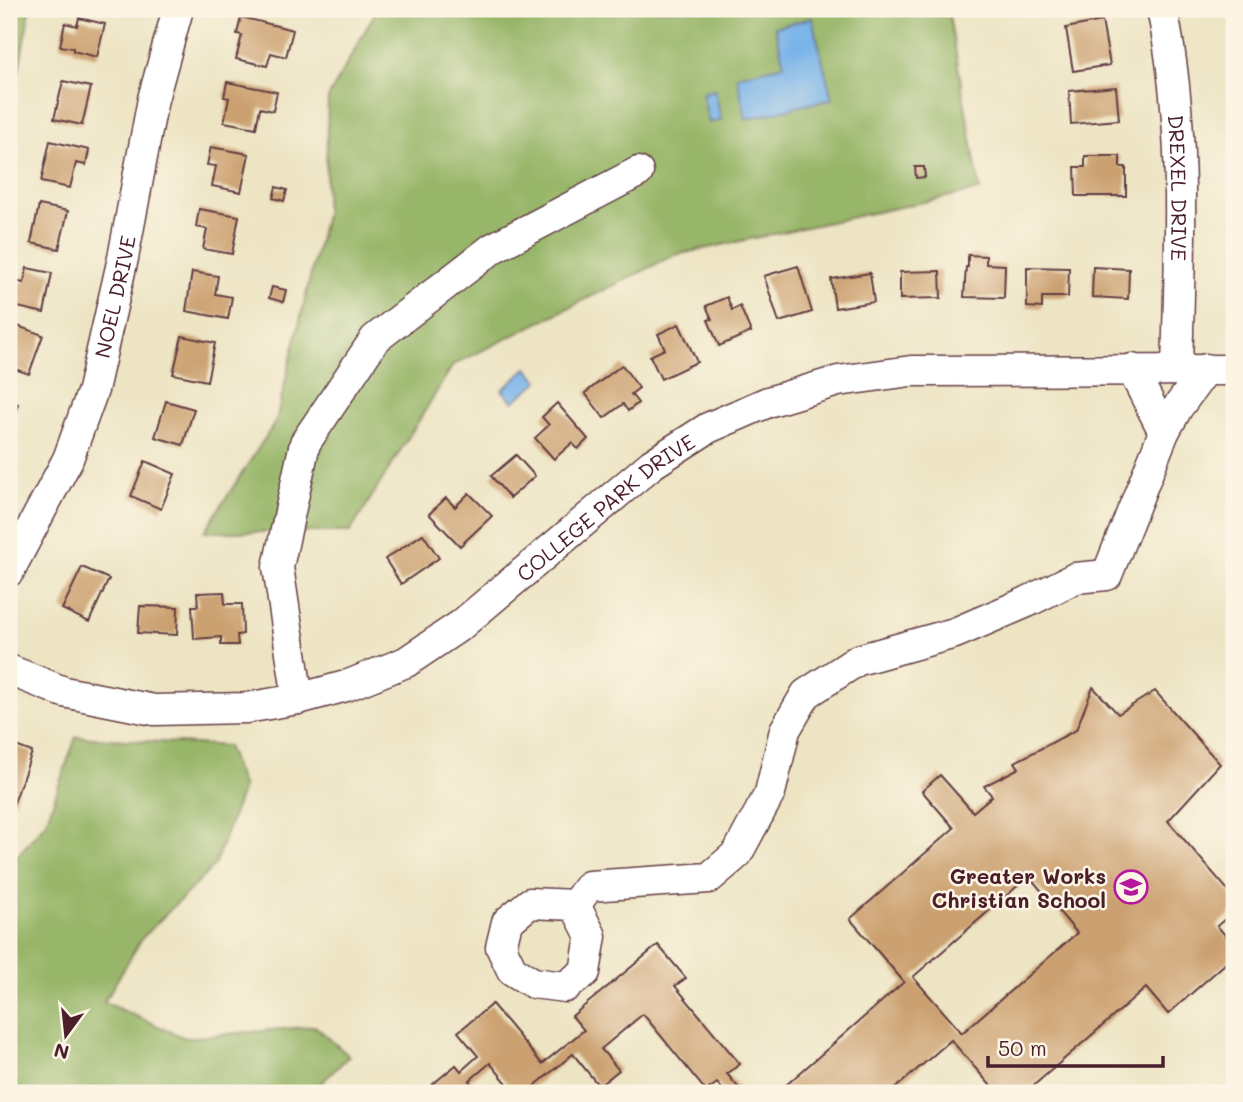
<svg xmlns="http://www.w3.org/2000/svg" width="1243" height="1102" font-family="Mali,sans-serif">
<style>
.forest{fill:#98b669;stroke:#716a4a;stroke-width:2}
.water{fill:#78b3e9;stroke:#61698a;stroke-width:2}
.building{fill:#cca171;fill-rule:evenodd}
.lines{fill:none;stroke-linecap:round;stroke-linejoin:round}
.minor-casing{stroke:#623d42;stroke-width:33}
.minor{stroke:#fff;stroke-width:30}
.labels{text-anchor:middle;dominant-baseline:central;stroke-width:5;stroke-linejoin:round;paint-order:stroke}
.street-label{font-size:21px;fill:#4a1f2b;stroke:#fcf5e5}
.poi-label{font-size:21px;font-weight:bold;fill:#4a1f2b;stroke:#fcf5e5;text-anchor:end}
</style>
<rect width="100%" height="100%" fill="#fcf5e5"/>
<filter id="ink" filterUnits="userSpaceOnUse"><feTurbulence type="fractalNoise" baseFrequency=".0143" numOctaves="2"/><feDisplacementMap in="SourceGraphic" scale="14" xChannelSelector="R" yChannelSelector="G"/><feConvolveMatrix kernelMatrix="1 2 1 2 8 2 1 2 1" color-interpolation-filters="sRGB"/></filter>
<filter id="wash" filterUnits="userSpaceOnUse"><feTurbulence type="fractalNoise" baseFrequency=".00686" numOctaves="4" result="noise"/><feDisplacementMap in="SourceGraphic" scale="28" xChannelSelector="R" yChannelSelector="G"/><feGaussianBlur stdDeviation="1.57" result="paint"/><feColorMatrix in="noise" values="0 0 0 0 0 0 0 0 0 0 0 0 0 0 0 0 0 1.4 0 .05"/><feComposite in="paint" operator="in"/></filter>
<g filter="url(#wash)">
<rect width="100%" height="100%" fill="#ede4c3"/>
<!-- forest -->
<g class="forest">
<polygon points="9,9 30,9 9,123"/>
<polygon points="377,9 948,9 980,190 675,255 453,365 350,532 204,532 276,421 325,215 328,98"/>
<polygon points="76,737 227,746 243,788 214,866 142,938 104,1002 185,1038 315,1026 349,1056 311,1093 9,1093 9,963 10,952 9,866 46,822"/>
</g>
<!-- water -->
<g class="water">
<polygon points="812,18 832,99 746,119 737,76 784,65 775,27"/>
<polygon points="715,90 721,120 709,123 702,93"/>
<polygon points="527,368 539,381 513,402 502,390"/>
</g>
<g id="blocks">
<!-- building -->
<g class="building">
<polygon points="241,17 293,30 286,57 271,53 267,66 236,59 242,35 237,34"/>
<polygon points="79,18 105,24 97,57 73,51 73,48 60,46 65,23 77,26"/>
<polygon points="1102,21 1110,65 1073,71 1066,28"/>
<polygon points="63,81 91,87 82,125 54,119"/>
<polygon points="227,82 277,92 273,111 260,108 256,128 224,122 229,98 224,97"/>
<polygon points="1116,87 1119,120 1071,124 1069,91"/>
<polygon points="50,141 89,150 86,165 76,163 70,188 41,182"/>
<polygon points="211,147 249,154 241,192 212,186 216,166 207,165"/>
<polygon points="1085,156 1120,156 1120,167 1126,167 1126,196 1076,196 1075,167 1085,167"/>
<polygon points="915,167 924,167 925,177 916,178"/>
<polygon points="276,187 287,190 284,201 273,198"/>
<polygon points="39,205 68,211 59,249 31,243"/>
<polygon points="199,209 239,216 232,254 203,249 207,229 196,227"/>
<polygon points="968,255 986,256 986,264 1005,265 1004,298 964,297 966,267 968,267"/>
<polygon points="798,266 812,312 779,322 764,276"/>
<polygon points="1027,267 1069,268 1068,297 1042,297 1042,308 1027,307"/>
<polygon points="1093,267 1129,269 1128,299 1092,297"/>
<polygon points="27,268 52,273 44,313 9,305 9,280 24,283"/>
<polygon points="940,271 941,298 900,299 900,272"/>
<polygon points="192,272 218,276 215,294 232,297 228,319 186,311"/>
<polygon points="870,273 874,302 835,308 831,279"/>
<polygon points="272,287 286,290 283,302 269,298"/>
<polygon points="727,297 732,310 740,306 751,332 719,346 708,320 712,319 706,306"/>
<polygon points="9,323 43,335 29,374 9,367"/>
<polygon points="679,324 697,362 661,379 650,356 665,349 658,334"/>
<polygon points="182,336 215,343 207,381 173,374"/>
<polygon points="622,365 639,388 631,394 638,403 628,411 623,404 604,418 585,393"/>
<polygon points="9,400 18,404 9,427"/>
<polygon points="166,401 194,409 183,445 155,437"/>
<polygon points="557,403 588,439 578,449 572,443 554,459 535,438 549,425 542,417"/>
<polygon points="516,455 535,476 510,498 491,476"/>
<polygon points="145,461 175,474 161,509 131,496"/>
<polygon points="469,493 492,516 460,546 429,514 446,498 455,507"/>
<polygon points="423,534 439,558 401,584 385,559"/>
<polygon points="82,567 109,579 89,622 62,609"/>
<polygon points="224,592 225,604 242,604 243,634 237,635 238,645 221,645 221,637 194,639 192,606 198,606 197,593"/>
<polygon points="140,606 178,607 177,635 138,633"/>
<path d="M1093,687L1118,714L1155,691L1220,764L1168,821L1234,897V911L1217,926L1234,945V956L1168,1014L1146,988L1025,1093H997L951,1040L890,1093H777L904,982L850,919L954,828L922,791L940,775L973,812L992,796L984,786L1019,768L1015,762L1076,730ZM1029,876L1077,933L962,1033L913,977Z"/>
<polygon points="13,745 32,752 14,803 9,801 9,755"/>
<polygon points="658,945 686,978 675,986 740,1064 727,1074 743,1093 726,1093 717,1083 706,1091 643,1014 601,1049 619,1070 599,1086 573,1054 526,1093 515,1093 490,1063 469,1081 476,1090 472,1093 422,1093 456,1065 461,1071 478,1056 458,1032 492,1004 542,1064 584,1030 572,1016"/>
</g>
</g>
</g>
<g filter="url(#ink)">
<use href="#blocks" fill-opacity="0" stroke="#623d42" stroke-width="2"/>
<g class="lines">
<defs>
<g id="minor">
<path id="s1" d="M1162,9C1187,127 1180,249 1177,369"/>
<polyline points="1132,369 1164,432 1178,407 1206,369"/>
<path id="s2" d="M9,571L68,459L93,390L123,258L153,99L178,9"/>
<path id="s3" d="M9,670L64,692L154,710L246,708L298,699L346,686L406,662L461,625L652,464L708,428L768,402L838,381L911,371L1234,370"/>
<polyline points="298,699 278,567 305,443 375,339 493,248 638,172"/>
<polyline points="575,905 530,903 507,922 501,947 512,970 533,983 565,987 585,972 591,936 575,905 589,886 709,878 737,854 770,793 785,730 806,694 858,660 955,633 1027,602 1075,578 1107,575 1164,432"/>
</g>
</defs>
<!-- minor casing -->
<use href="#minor" class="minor-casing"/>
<!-- minor -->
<use href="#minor" class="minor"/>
</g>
</g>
<!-- icons -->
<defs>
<symbol id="school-ring" viewBox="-11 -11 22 22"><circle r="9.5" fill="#fcf5e5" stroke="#b5179e" stroke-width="1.5"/><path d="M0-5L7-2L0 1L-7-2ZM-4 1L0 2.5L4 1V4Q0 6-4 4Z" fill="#b5179e"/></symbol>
</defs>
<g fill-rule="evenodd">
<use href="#school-ring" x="1112" y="868" width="38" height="38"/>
</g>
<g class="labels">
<!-- street labels -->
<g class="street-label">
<text stroke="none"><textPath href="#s1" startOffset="180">DREXEL DRIVE</textPath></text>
<text stroke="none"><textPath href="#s2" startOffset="296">NOEL DRIVE</textPath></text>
<text stroke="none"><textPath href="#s3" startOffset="663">COLLEGE PARK DRIVE</textPath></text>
</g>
<!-- poi labels -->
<g class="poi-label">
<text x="1106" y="875">Greater Works<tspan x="1106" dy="24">Christian School</tspan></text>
</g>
</g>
<!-- margin -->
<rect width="1243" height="1102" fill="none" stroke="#fcf5e5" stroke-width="35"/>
<!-- north arrow -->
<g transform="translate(66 1035) rotate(195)" stroke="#fcf5e5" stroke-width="5" paint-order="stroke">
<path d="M0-5L12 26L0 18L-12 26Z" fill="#4a1f2b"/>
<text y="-10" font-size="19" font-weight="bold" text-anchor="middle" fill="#4a1f2b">N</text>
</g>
<!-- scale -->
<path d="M988 1056v10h175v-10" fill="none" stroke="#4a1f2b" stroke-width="3.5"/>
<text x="998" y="1056" font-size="21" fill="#4a1f2b" stroke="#fcf5e5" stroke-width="5" paint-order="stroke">50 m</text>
</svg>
